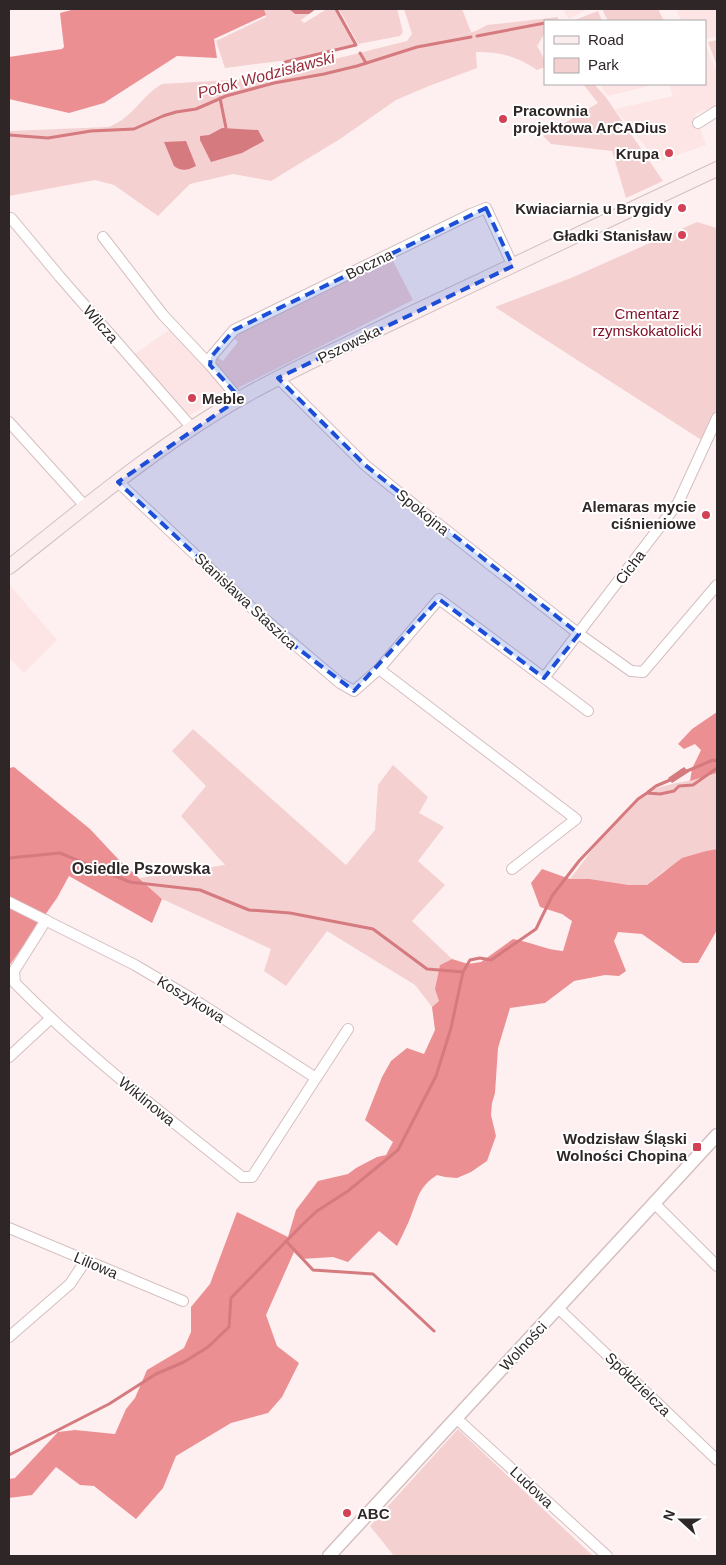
<svg xmlns="http://www.w3.org/2000/svg" width="726" height="1565" font-family="Arial,sans-serif">
<style>
.built{fill:#fee5e5}
.green{fill:#f5d0d0}
.forest{fill:#ec8f93}
.water{fill:#d57a7f}
.lines{fill:none;stroke-linecap:round;stroke-linejoin:round}
.stream{stroke:#d57a7f;stroke-width:3}
.minor-casing{stroke:#d5bfc0;stroke-width:12}
.tertiary-casing{stroke:#d5bfc0;stroke-width:15}
.secondary-casing{stroke:#d5bfc0;stroke-width:16}
.minor{stroke:#fff;stroke-width:10}
.tertiary{stroke:#fff;stroke-width:12}
.secondary{stroke:#fceeee;stroke-width:14}
.marked{fill:#1d4ed8;fill-opacity:0.2;stroke:#1d4ed8;stroke-width:4;stroke-dasharray:10 6;stroke-linejoin:round}
.poi-dot{fill:#d24254;stroke:#fff;stroke-width:2}
.labels{text-anchor:middle;dominant-baseline:central;stroke-width:4;stroke-linejoin:round;paint-order:stroke}
.poi-label{font-size:15px;font-weight:bold;fill:#2f2727;stroke:#fff;text-anchor:end}
.street-label{font-size:15px;fill:#2f2727;stroke:#fff}
.park-label{font-size:15px;fill:#7e0d25;stroke:#fff}
.water-label{font-size:16px;font-style:italic;fill:#972b39;stroke:#fff}
.neighbourhood-label{font-size:16px;font-weight:bold;fill:#2f2727;stroke:#fff}
</style>
<rect width="100%" height="100%" fill="#fef0f0"/>
<!-- built -->
<g class="built">
<polygon points="562,9 587,9 569,19"/>
<polygon points="676,9 717,9 717,37 705,39 705,21 681,21"/>
<polygon points="705,44 717,71 717,106 695,114 706,145 658,162 615,109 673,96 669,84 705,84"/>
<polygon points="599,84 657,84 608,96"/>
<polygon points="172,328 231,390 181,421 132,356"/>
<polygon points="9,584 57,640 24,673 9,658"/>
</g>
<!-- green -->
<g class="green">
<polygon points="265,9 289,9 295,14 309,14 301,20 304,23 327,9 334,9 337,11 354,44 288,60 225,68 216,41 266,17"/>
<polygon points="339,9 397,9 403,32 400,36 358,44"/>
<path d="M404,9H462L471,32L448,38L476,31L487,25L558,17V21H545V33L537,46L545,60V67L537,70C517,56 500,52 476,52L477,68L429,86L396,100L340,139L271,181L233,174L190,184L158,216L114,185L95,180L9,196V131L109,127C135,116 141,96 162,84L230,80L275,74L407,41L412,34Z"/>
<polygon points="602,9 658,9 664,21 608,21"/>
<polygon points="598,11 602,21 572,21"/>
<polygon points="717,40 717,66 708,42"/>
<polygon points="583,84 594,84 605,96 663,181 626,198 612,151 551,144 543,136 598,103"/>
<polygon points="697,222 717,228 717,410 703,441 495,307 571,278"/>
<polygon points="397,254 393,261 413,300 236,389 213,364 215,356 223,361 238,342 232,336 361,274 363,271"/>
<polygon points="193,729 346,865 375,830 378,785 393,765 428,797 419,813 444,827 418,861 445,885 412,921 452,959 440,965 439,1001 432,1007 415,985 327,931 286,986 264,971 271,949 162,899 140,878 225,865 181,816 206,786 172,751"/>
<path d="M717,773V849L706,851L664,871L647,885H629L590,879H570C589,855 630,796 657,788C677,782 698,780 717,773Z"/>
<polygon points="458,1429 593,1556 394,1556 370,1526"/>
</g>
<!-- forest -->
<g class="forest">
<polygon points="75,9 264,9 266,15 214,39 217,58 177,56 104,103 69,113 9,99 9,57 62,49 64,47 60,13"/>
<polygon points="717,712 717,773 690,781 692,769 701,750 695,744 684,749 678,744 692,729"/>
<polygon points="14,767 90,829 119,860 162,899 152,923 69,876 57,898 9,966 9,768"/>
<path d="M717,849V930L698,963H683L642,934L618,932L614,941L626,971L619,976L605,975L574,981L545,1003L510,1008L498,1048L495,1093L492,1103L491,1115L496,1136L487,1161L471,1172L457,1178L445,1177L437,1175C417,1188 418,1200 409,1221C405,1230 401,1238 397,1246L379,1231L348,1262L333,1257L301,1259L294,1252L266,1315L277,1346L299,1363L282,1397L268,1413L231,1423L176,1456L163,1488L136,1519L94,1486L80,1485L56,1467L32,1495L9,1498V1479L15,1478L58,1432L75,1430L115,1434L126,1409L135,1398L147,1370L184,1348L191,1332V1307L210,1284L237,1212L288,1237L296,1210L318,1181L348,1174L356,1168L377,1157L386,1155L393,1142L365,1120L382,1077L391,1061L407,1048L424,1054L435,1030L432,1007L439,1001L435,989L440,965L452,959L468,964L481,962L513,939C530,942 547,950 563,951L572,921L562,914L540,907L531,883L542,869L570,879H590L629,885H647L682,858L706,851Z"/>
</g>
<!-- water -->
<g class="water">
<polygon points="289,9 316,9 309,14 295,14"/>
<polygon points="222,128 258,130 264,141 242,153 211,162 200,140 200,136 209,135"/>
<path d="M186,141L196,166C188,170 182,172 174,166L164,142Z"/>
<polygon points="684,767 689,772 672,783 668,778"/>
</g>
<g class="lines">
<!-- stream -->
<g class="stream">
<polyline points="477,36 545,23"/>
<polyline points="360,53 366,63"/>
<polyline points="285,62 356,45 336,9"/>
<polyline points="220,98 226,128"/>
<polyline points="9,135 48,138 91,131 134,129 163,116 176,112 196,109 226,96 274,83 324,74 357,66 417,47 471,37"/>
<polyline points="687,771 713,760 717,761"/>
<polyline points="648,792 656,786 670,780"/>
<polyline points="9,858 60,853 130,882 200,890 249,910 290,913 373,929 427,969 463,972"/>
<polyline points="286,1241 313,1270 373,1274 434,1331"/>
<polyline points="9,1455 109,1404 156,1374 184,1362 208,1347 229,1327 231,1298 302,1225 317,1211 348,1191 398,1150 436,1076 451,1028 463,972 470,960 480,958 491,960 536,929 552,896 579,861 638,799 647,793 660,794 674,791 679,786 693,785 717,768"/>
</g>
<defs>
<g id="minor">
<polyline points="698,123 717,111"/>
<polyline points="11,218 60,277 193,429"/>
<polyline points="103,237 163,315 210,365 239,399"/>
<polyline points="210,365 211,357 234,330 471,214 486,208 513,266"/>
<polyline points="278,378 365,465 428,516 579,634 631,671 643,672 717,585"/>
<polyline points="9,422 86,507"/>
<polyline points="118,482 254,610 340,683 354,691 379,669 576,819 512,869"/>
<polyline points="379,669 439,599 588,711"/>
<polyline points="544,678 678,503 717,418"/>
<polyline points="9,902 135,965 201,1004 316,1078 348,1029"/>
<path d="M46,920L14,971L15,983C85,1054 164,1115 242,1177H252L316,1078"/>
<polyline points="9,1057 50,1019"/>
<polyline points="655,1204 717,1266"/>
<polyline points="9,1228 183,1301"/>
<polyline points="558,1308 717,1460"/>
<polyline points="9,1337 70,1284 86,1260"/>
<polyline points="456,1418 607,1556"/>
</g>
<polyline id="tertiary" points="329,1556 717,1135"/>
<path id="secondary" d="M9,567C84,508 158,445 241,398C288,371 338,349 387,325C497,272 607,221 717,169"/>
</defs>
<!-- minor casing -->
<use href="#minor" class="minor-casing"/>
<!-- tertiary casing -->
<use href="#tertiary" class="tertiary-casing"/>
<!-- secondary casing -->
<use href="#secondary" class="secondary-casing"/>
<!-- minor -->
<use href="#minor" class="minor"/>
<!-- tertiary -->
<use href="#tertiary" class="tertiary"/>
<!-- secondary -->
<use href="#secondary" class="secondary"/>
</g>
<!-- marked area -->
<path class="marked" d="M486,208L513,266L278,378L365,465L579,634L544,678L439,599L354,691L284,638L118,482L240,398L210,365L211,357L234,330Z"/>
<!-- markers -->
<g class="poi-dot">
<circle cx="503" cy="119" r="5"/>
<circle cx="669" cy="153" r="5"/>
<circle cx="682" cy="208" r="5"/>
<circle cx="682" cy="235" r="5"/>
<circle cx="192" cy="398" r="5"/>
<circle cx="706" cy="515" r="5"/>
<rect x="692" y="1142" width="10" height="10" rx="2.5"/>
<circle cx="347" cy="1513" r="5"/>
</g>
<g class="labels">
<!-- poi labels -->
<g class="poi-label">
<text x="513" y="110" text-anchor="start">Pracownia<tspan x="513" dy="17">projektowa ArCADius</tspan></text>
<text x="659" y="153">Krupa</text>
<text x="672" y="208">Kwiaciarnia u Brygidy</text>
<text x="672" y="235">Gładki Stanisław</text>
<text x="202" y="398" text-anchor="start">Meble</text>
<text x="696" y="506">Alemaras mycie<tspan x="696" dy="17">ciśnieniowe</tspan></text>
<text x="687" y="1138">Wodzisław Śląski<tspan x="687" dy="17">Wolności Chopina</tspan></text>
<text x="357" y="1513" text-anchor="start">ABC</text>
</g>
<!-- street labels -->
<g class="street-label">
<text transform="translate(369 264) rotate(-26)">Boczna</text>
<text transform="translate(101 324) rotate(49)">Wilcza</text>
<text transform="translate(349 344) rotate(-26)">Pszowska</text>
<text transform="translate(423 512) rotate(39)">Spokojna</text>
<text transform="translate(630 567) rotate(-53)">Cicha</text>
<text transform="translate(246 601) rotate(43)">Stanisława Staszica</text>
<text transform="translate(191 999) rotate(31)">Koszykowa</text>
<text transform="translate(147 1101) rotate(39)">Wiklinowa</text>
<text transform="translate(96 1265) rotate(23)">Liliowa</text>
<text transform="translate(523 1346) rotate(-47)">Wolności</text>
<text transform="translate(638 1384) rotate(44)">Spółdzielcza</text>
<text transform="translate(532 1487) rotate(43)">Ludowa</text>
</g>
<!-- park labels -->
<g class="park-label">
<text x="647" y="313">Cmentarz<tspan x="647" dy="17">rzymskokatolicki</tspan></text>
</g>
<!-- water labels -->
<g class="water-label">
<text transform="translate(266 75) rotate(-15)">Potok Wodzisławski</text>
</g>
<!-- neighbourhood labels -->
<g class="neighbourhood-label">
<text x="141" y="868">Osiedle Pszowska</text>
</g>
</g>
<!-- border -->
<rect width="726" height="1565" fill="none" stroke="#2f2727" stroke-width="20"/>
<!-- legend -->
<rect x="544" y="20" width="162" height="65" fill="#ffffff" stroke="#aca9a9"/>
<rect x="554" y="36" width="25" height="8" fill="#fceeee" stroke="#aca9a9"/>
<text x="588" y="45" font-size="15" fill="#2f2727">Road</text>
<rect x="554" y="58" width="25" height="15" fill="#f5d0d0" stroke="#aca9a9"/>
<text x="588" y="70" font-size="15" fill="#2f2727">Park</text>
<!-- north arrow -->
<g transform="translate(681 1520) rotate(291)" stroke="#ffffff" stroke-width="4" paint-order="stroke">
<path d="M0-4L9 19L0 12L-9 19Z" fill="#2f2727"/>
<text y="-8" font-size="14" font-weight="bold" text-anchor="middle" fill="#2f2727">N</text>
</g>
</svg>
